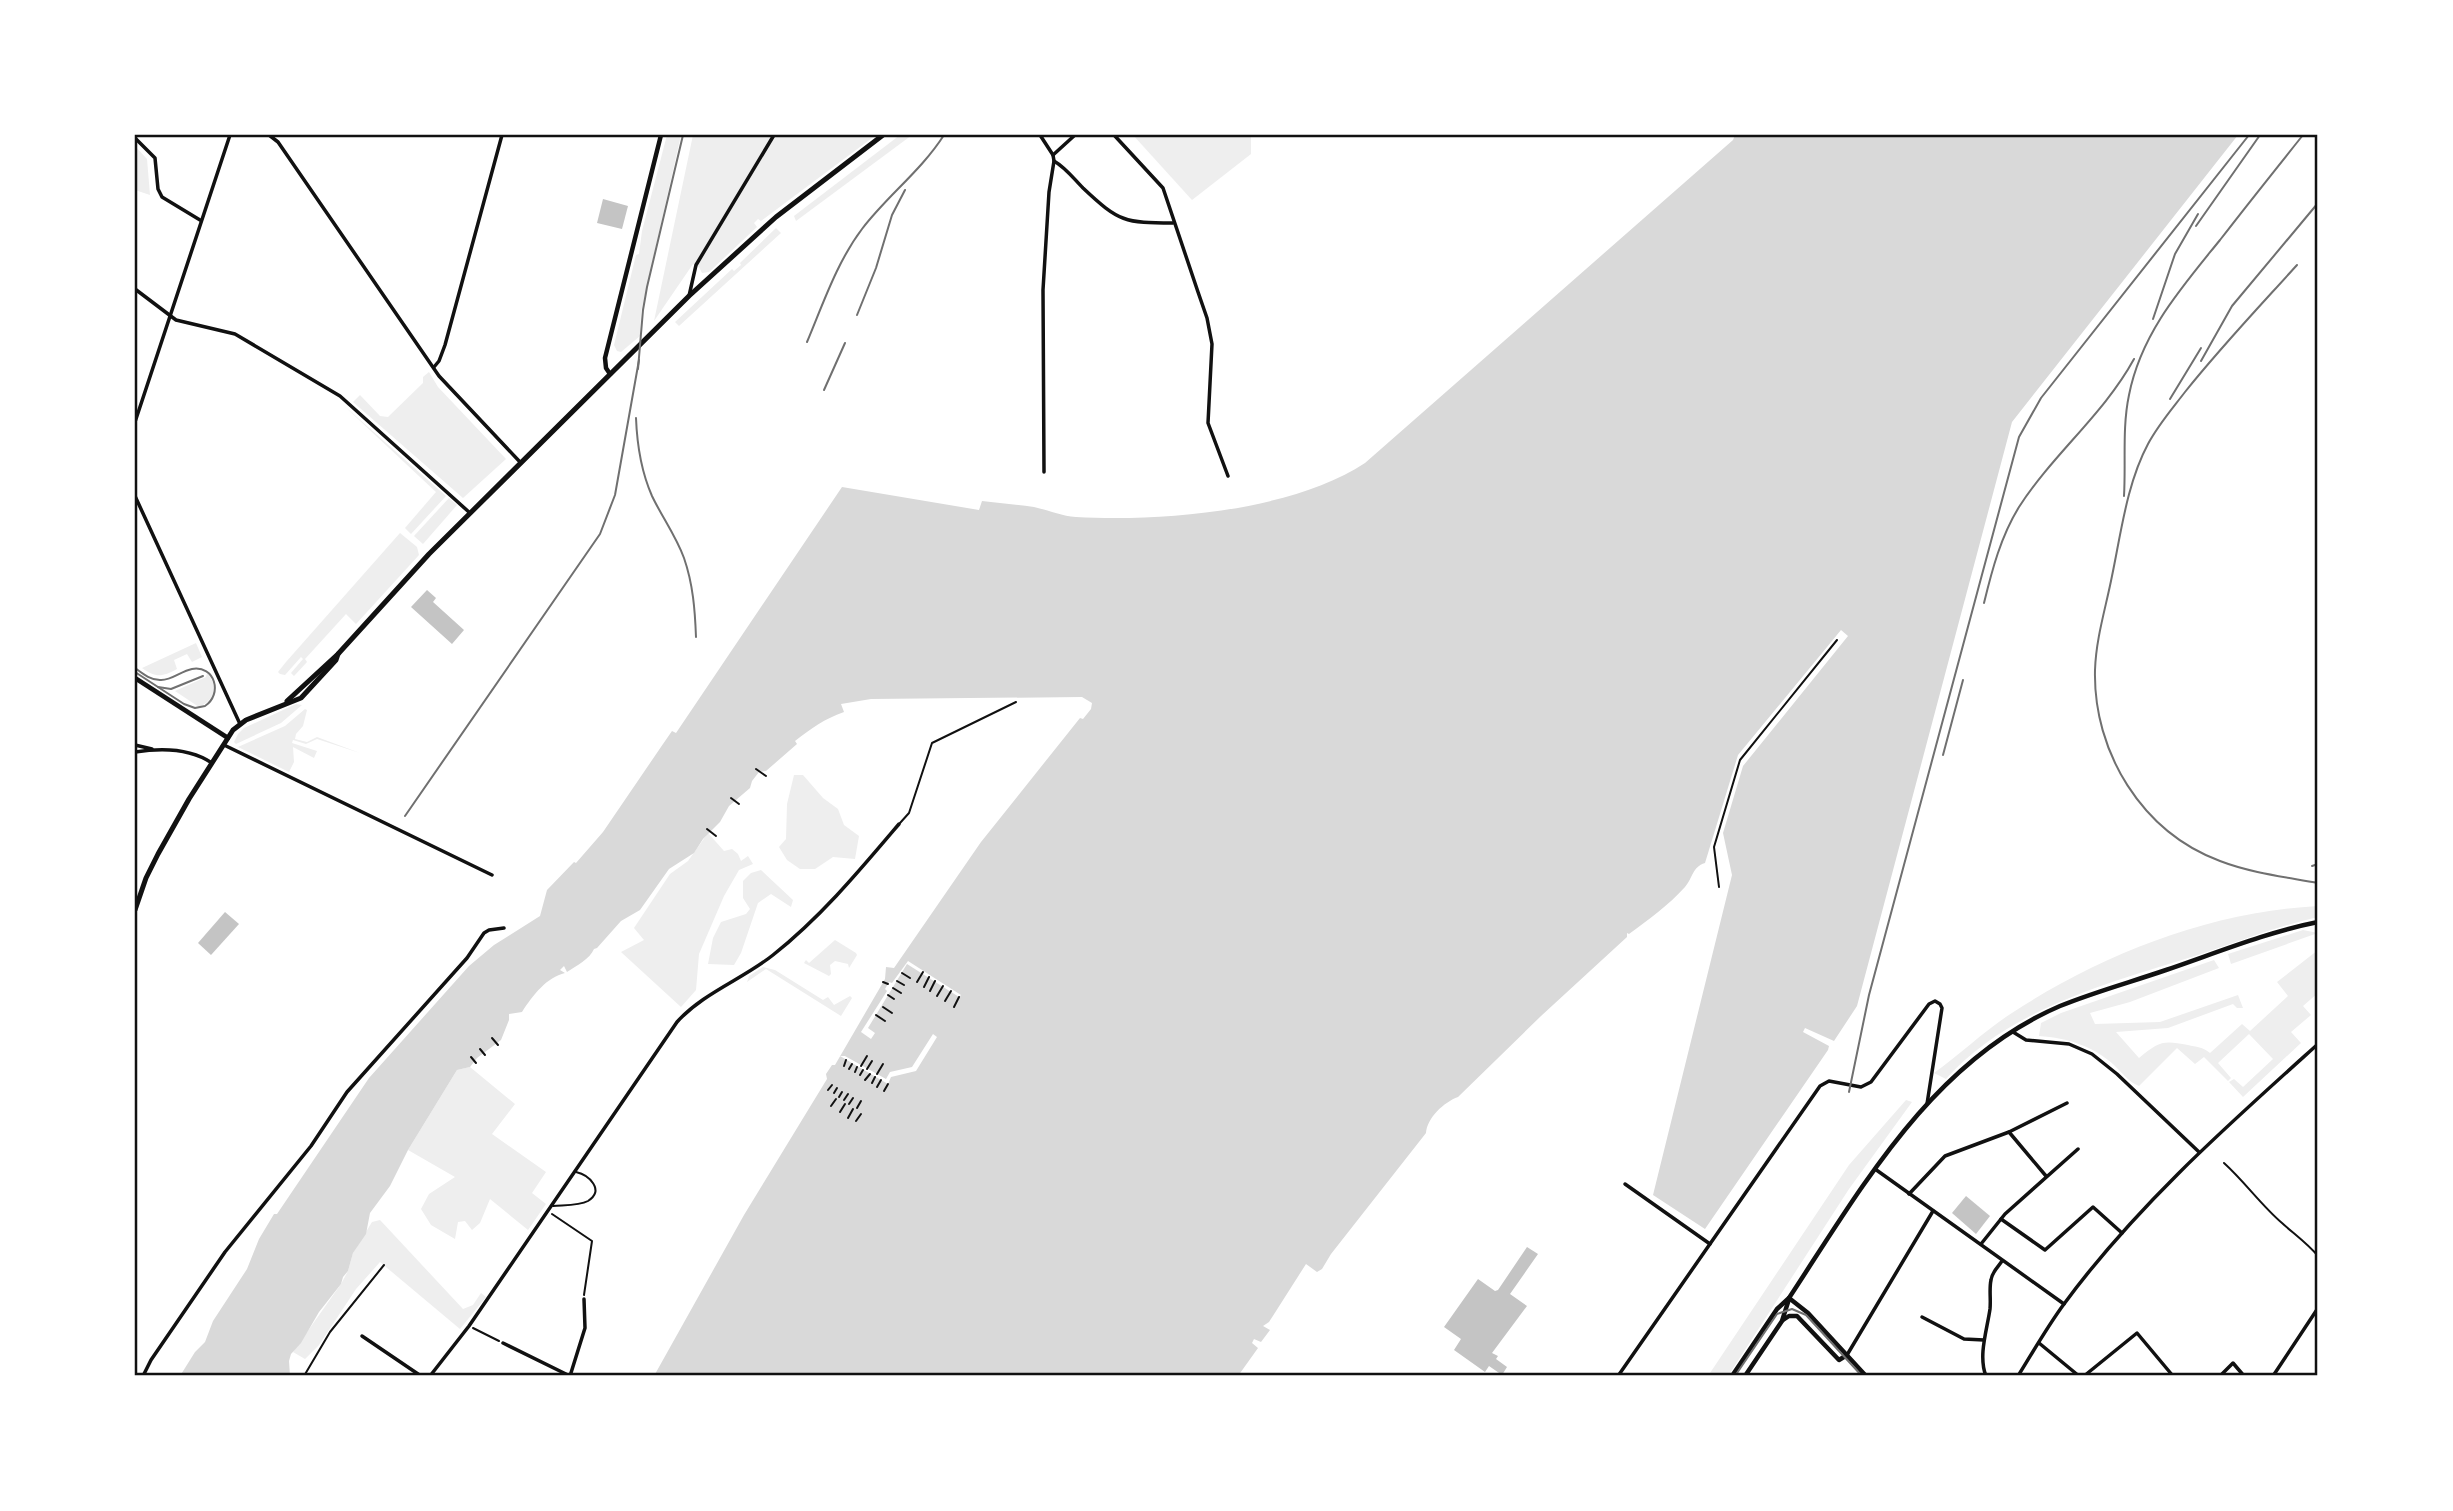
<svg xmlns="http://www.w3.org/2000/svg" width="2453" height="1511" font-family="Barlow,sans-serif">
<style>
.green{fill:#eee}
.water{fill:#d9d9d9}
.pier{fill:#fff}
.building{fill:#c4c4c4}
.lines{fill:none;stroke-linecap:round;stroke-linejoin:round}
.path{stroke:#111;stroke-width:2}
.service{stroke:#111;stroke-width:2}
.minor{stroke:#111;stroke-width:3.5}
.tertiary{stroke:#111;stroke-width:4.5}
.secondary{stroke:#111;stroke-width:5}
.tram{stroke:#707070;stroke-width:2}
.rail{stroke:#707070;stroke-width:2}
.neatline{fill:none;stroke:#111;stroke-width:2.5}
</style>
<rect width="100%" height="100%" fill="#fff"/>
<!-- green -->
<g class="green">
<polygon points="667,135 681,135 641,312 640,336 621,352 617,351 614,345 636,255 639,254 642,231"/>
<polygon points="693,135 876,135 761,221 758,219 754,223 757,227 709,272 702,273 699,267 693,264 654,321"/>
<polygon points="900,135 912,135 796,221 794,216"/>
<polygon points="1133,135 1251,135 1251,154 1192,200"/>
<polygon points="135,146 147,159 150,195 135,190"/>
<polygon points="776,228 781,233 679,326 675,322 732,269 734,271 741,265 740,263"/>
<polygon points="429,372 438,387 506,459 463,498 353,402 360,395 380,416 388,417 423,383 423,377"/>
<polygon points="342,404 446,496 411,534 405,528 436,492"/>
<polygon points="449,498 457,505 423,544 414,536"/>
<polygon points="400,533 417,547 419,555 356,624 346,614 305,659 307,662 294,676 291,673 303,659 301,657 285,675 280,674 278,672 286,662"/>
<path d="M196,643L202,657L192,662L187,654L174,660L177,669C162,677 156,678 142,668Z"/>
<path d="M207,673C219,686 215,700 199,707L175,691L206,677Z"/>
<polygon points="296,704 302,705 281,723 236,744 234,742 238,734 244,728"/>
<polygon points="305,709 307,710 303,726 296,734 295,739 307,742 317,737 360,753 317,739 306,744 293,740 292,743 317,751 314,758 293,747 294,762 289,772 238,747 285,726"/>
<polygon points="794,775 803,775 823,798 838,809 844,825 859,836 855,859 833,857 815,869 800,869 787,860 779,847 786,839 787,804"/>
<polygon points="708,833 724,851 732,849 738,854 741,861 748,856 753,864 739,870 724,896 699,954 696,990 681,1007 621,952 644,940 634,928 670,874 688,861"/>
<polygon points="761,870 793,900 791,907 771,894 758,903 741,953 734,965 708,964 713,938 721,922 746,914 750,909 743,898 743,881 751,873"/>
<path d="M2318,906V917C2278,926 2240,941 2201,954C2113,982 2010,1007 1946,1079L1934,1073C1962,1053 1986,1029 2015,1011C2105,953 2210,912 2318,906Z"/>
<polygon points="2303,930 2318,933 2318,941 2315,934 2231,964 2228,954"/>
<polygon points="835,940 856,953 857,955 849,968 848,964 835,961 830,965 831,974 829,976 804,963 806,960 809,963"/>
<path d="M2318,950V993L2303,1006L2311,1015L2291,1032L2301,1043L2243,1097L2229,1082L2234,1079L2243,1087L2273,1059L2249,1034L2218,1063L2231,1078L2228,1081L2204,1057L2195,1064L2177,1048L2139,1086C2129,1082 2122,1073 2114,1065C2093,1046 2068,1038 2039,1036L2041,1023L2061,1013L2214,960L2219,968L2130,1002L2090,1013L2095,1024L2160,1022L2238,995L2243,1008H2237L2233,1004L2168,1028L2116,1032L2139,1058C2159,1042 2162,1040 2188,1045C2196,1047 2203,1047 2210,1053L2242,1024L2250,1031L2288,996L2277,982Z"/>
<polygon points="763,967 775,970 823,1000 828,997 834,1005 850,996 852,998 841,1016 766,969 747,982 749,976"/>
<polygon points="470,1067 515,1104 492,1134 546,1172 532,1193 546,1204 528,1230 490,1199 480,1223 472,1230 465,1221 458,1222 455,1239 431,1225 421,1209 429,1194 455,1177 408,1150 457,1070"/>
<polygon points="1906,1100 1912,1102 1849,1189 1728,1376 1708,1376 1849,1165"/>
<polygon points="380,1220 463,1309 473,1305 481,1293 486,1297 460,1329 380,1262 356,1289 319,1345 305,1359 293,1352 341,1284 348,1271 353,1253 372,1222"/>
</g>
<!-- water -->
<path class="water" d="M1735,135H2238L2012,422L1857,1006L1834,1041L1805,1028L1803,1032L1829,1046L1828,1050L1705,1229L1653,1195L1732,875L1723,833L1743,766L1848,636L1841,630L1738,755L1705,863C1692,867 1693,878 1685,887C1669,905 1648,920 1629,934L1627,933V937L1541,1016L1458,1097C1444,1102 1427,1118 1426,1133L1331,1254L1322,1269L1317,1272L1306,1264L1269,1322L1263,1326L1270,1330L1261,1342L1254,1339L1252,1343L1258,1348L1238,1376H654L744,1215L827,1079L826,1074L832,1065H835L885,979L886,967L894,968L981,842L1080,718L1083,719L1091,709L1092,703L1082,697L871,699L841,704L844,712C824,719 812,728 795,741L797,744L766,771L759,772L752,781L750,788L729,806L720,822L703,839L694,853L669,869L640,910L621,921L597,948L594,949C590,959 576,966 567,972L564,966L560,970L565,973C547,977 533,995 522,1012L509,1014V1020L501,1040L477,1058L470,1067L457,1070L408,1150L390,1186L370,1213L366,1234L353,1253L348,1271L343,1277L341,1284L319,1312L301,1343L291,1354L289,1361L290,1376H180L195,1352L205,1342L213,1321L247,1269L259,1239L274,1214H277L369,1078L469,966L494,945L540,916L547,890L574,862L576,863L603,832L663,744L672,731L676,733L842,487L979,510L982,501C999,503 1018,505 1034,507C1048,510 1061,516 1076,517C1162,522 1292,511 1365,463L1733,140Z"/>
<!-- pier -->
<g class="pier">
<polygon points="908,961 961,995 959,997 907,964 868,1028 875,1033 871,1039 861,1032 887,991 885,989 889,982 892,983"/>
<polygon points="933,1034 937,1037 916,1071 891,1077 888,1084 840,1056 845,1056 886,1079 890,1072 912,1067"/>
</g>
<!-- building -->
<g class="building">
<polygon points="603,199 628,206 622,229 597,223"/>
<polygon points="427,590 436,598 433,602 464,630 452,644 411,607"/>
<polygon points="225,912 239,924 211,955 198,943"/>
<polygon points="1966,1196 1990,1216 1976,1234 1952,1213"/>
<polygon points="1527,1247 1538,1254 1510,1294 1527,1306 1492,1353 1498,1356 1496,1359 1507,1367 1502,1375 1489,1366 1485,1372 1454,1350 1461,1339 1444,1327 1478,1279 1495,1291 1498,1290"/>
</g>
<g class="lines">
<!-- path -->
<g class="path">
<polyline points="756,769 766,776"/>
<polyline points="731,798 739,804"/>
<polyline points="707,829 716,836"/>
<polyline points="1719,887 1714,847 1740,760 1837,640"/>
<polyline points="902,973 910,978"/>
<polyline points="897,981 904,985"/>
<polyline points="883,982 888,984"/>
<polyline points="917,982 923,972"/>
<polyline points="924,987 929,977"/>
<polyline points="893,988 901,993"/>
<polyline points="930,991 935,981"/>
<polyline points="888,995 894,999"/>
<polyline points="937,996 943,986"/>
<polyline points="945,1001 951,991"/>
<polyline points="883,1007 892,1013"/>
<polyline points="954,1007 959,997"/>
<polyline points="876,1015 885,1021"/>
<polyline points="492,1038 498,1045"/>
<polyline points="480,1049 485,1055"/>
<polyline points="471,1057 476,1063"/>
<polyline points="844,1066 846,1060"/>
<polyline points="861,1066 867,1056"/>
<polyline points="849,1069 852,1064"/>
<polyline points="867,1069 872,1061"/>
<polyline points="855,1072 857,1067"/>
<polyline points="877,1074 883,1064"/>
<polyline points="860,1075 863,1070"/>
<polyline points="865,1080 870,1074"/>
<polyline points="872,1083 875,1077"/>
<polyline points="877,1087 881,1080"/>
<polyline points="828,1090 832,1085"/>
<polyline points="884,1091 888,1084"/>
<polyline points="834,1093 837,1088"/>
<polyline points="839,1097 842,1092"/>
<polyline points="844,1100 848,1094"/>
<polyline points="849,1104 853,1098"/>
<polyline points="831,1106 836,1099"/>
<polyline points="857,1108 861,1101"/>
<polyline points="840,1112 845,1104"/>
<polyline points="848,1118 853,1109"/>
<polyline points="856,1121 861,1114"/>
<path d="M2224,1163C2245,1182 2261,1205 2282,1223C2294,1234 2307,1243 2318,1256"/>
<polyline points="552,1214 592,1241 584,1295"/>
<polyline points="473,1328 499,1341"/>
<polyline points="304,1376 330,1332 384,1265"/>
</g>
<!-- service -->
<g class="service">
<polyline points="900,823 909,813 932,743 1016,702"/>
<path d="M553,1206C563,1205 579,1206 588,1201C605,1190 589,1175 576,1172"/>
</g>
<!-- minor -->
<g class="minor">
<polyline points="269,135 278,142 439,376 520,462"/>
<polyline points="1040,135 1053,155 1054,161 1049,192 1043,290 1044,472"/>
<polyline points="1114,135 1163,188 1198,292 1207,318 1212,344 1208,423 1228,476"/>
<polyline points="135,138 155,158 158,189 162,197 200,220"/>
<polyline points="1053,155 1075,135"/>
<path d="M1054,161C1066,168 1073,178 1083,188C1119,222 1125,223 1173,223"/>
<polyline points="135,289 176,320 235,334 340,396 470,513"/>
<polyline points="689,296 696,265 774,135"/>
<polyline points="434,367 439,361 445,345 502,135"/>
<polyline points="135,422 230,135"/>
<polyline points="135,496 240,724"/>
<polyline points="135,745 152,749"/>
<polyline points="224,745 492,875"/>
<path d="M135,752C160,748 190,748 212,763"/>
<polyline points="2013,1032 2026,1040 2069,1044 2092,1054 2117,1074 2199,1152"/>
<polyline points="2009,1132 2046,1176"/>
<polyline points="1875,1169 2064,1304"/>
<polyline points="1625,1184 1710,1244"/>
<polyline points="1909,1194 1945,1156 2009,1132 2067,1103"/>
<polyline points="2001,1219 2045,1250 2093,1207 2122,1233"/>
<polyline points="1981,1244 2005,1214 2078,1149"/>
<polyline points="1922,1317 1964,1339 1984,1340"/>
<polyline points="362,1336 421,1376"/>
<polyline points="503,1343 570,1376"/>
<polyline points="2039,1343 2079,1376"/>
<polyline points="1847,1355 1933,1211"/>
<polyline points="143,1376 151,1360 225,1252 311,1146 347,1092 467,958 484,933 489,930 504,928"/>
<path d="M430,1376L469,1326L677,1022C703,993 743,979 773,955C821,917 860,870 899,824"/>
<polyline points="570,1376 585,1328 584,1299"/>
<polyline points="1618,1376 1820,1086 1829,1081 1861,1087 1871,1082 1929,1004 1935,1001 1940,1004 1942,1008 1927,1104"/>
<path d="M1986,1376C1978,1356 1987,1330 1990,1309C1991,1299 1989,1289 1991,1280C1992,1272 1998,1267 2002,1261"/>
<path d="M2018,1376C2033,1352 2047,1327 2064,1304C2136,1206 2228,1125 2318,1044"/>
<polyline points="2084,1376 2137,1333 2173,1376"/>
<polyline points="2220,1376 2233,1363 2244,1376"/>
<polyline points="2273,1376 2318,1308"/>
</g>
<!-- tertiary -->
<g class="tertiary">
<polyline points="610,374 606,368 605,358 661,135"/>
<polyline points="135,678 228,738"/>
<polyline points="1789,1298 1808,1313 1866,1376"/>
<polyline points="1783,1320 1789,1316 1797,1316 1839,1360 1847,1355"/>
<path d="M1732,1376L1777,1309L1789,1298C1862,1187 1932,1061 2060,1006C2094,992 2131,982 2166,970C2216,953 2267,932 2318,922"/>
<polyline points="1745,1376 1782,1321 1789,1299"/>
</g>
<!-- secondary -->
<g class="secondary">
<polyline points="287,701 338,654 429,554 689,296 776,217 883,135"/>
<polyline points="135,910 146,878 158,854 189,799 233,730 246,720 301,698 336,660 338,654"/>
</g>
<!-- tram -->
<g class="tram">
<path d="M135,668C142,673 150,680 160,680C171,681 181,671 192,669C215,665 223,694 205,706L195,708L184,704L135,672"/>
<polyline points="158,687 171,689 203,676"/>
<polyline points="1735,1376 1777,1314 1792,1309 1806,1315 1862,1376"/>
</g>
<!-- rail -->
<g class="rail">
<polyline points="2196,226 2260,135"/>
<path d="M2297,265C2259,307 2220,348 2185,392C2172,409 2158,425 2148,444C2127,483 2121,533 2112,576C2106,607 2096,638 2095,670C2093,752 2142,832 2220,861C2251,873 2286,877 2318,883"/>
<polyline points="857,315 876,268 892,215 905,190"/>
<polyline points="2153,319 2175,254 2198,214"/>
<path d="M807,342C823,304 837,262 862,229C887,196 921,171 944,135"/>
<polyline points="2201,361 2232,306 2318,203"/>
<polyline points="638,369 643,310 647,287 683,135"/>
<polyline points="824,390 845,343"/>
<polyline points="2170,399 2201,348"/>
<path d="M636,418C637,444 641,471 652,496C662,517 676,536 684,558C693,584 695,610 696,637"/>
<path d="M2124,496C2126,463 2122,428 2129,395C2141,333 2182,287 2220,240C2247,205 2275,170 2303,135"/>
<path d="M1984,603C1992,570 2001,536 2019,507C2053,454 2104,414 2134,359"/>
<polyline points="1943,755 1963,680"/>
<polyline points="405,816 600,534 615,495 639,360"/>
<polyline points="2312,866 2318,864"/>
<polyline points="1849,1092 1869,995 2019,437 2041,398 2249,135"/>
</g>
</g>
<!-- border -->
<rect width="2453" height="1511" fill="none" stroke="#ffffff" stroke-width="273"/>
<rect x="136" y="136" width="2180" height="1238" class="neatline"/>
</svg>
